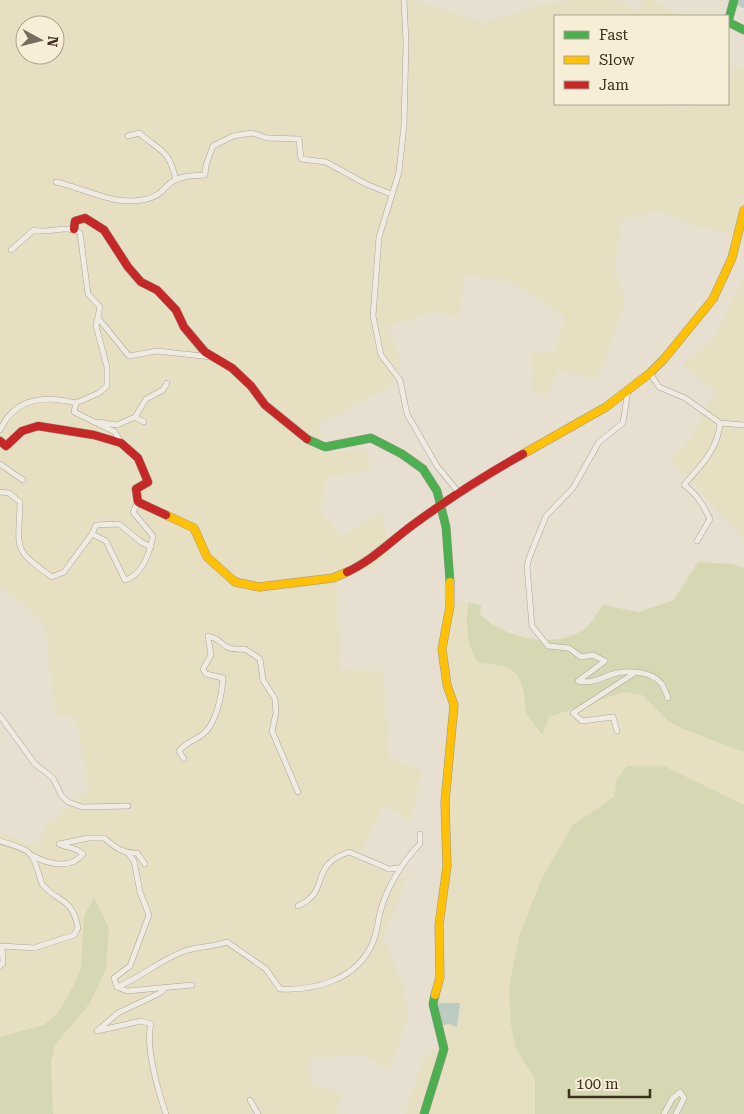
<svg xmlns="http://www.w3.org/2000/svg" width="744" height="1114" font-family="'Roboto Serif',serif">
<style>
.farmland{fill:#e6dfc2;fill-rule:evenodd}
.green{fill:#d6d7b3}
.water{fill:#bcccc2}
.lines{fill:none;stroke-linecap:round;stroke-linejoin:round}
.river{stroke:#bcccc2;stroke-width:10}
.street-casing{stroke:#ada599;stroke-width:6}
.fast-casing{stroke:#9c958a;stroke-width:9}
.slow-casing{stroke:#9c958a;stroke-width:9}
.jam-casing{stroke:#9c958a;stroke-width:9}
.street{stroke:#efebe3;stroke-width:5}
.fast{stroke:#4caf50;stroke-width:8}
.slow{stroke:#ffc107;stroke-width:8}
.jam{stroke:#c62828;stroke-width:8}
</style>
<rect width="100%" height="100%" fill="#e7e0d1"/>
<!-- farmland -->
<g class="farmland">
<path d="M0,0H416L484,24L537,6L571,0H615L635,11L644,0H653L675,13L674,16H555V104H655L687,109L691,104H728V86L736,66L744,70V238L692,225L660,210L621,220L615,271L625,299L610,347L596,379L557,370L547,397L533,392L532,354L554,352L565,317L509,281L464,275L458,317L435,311L388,328L401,362L389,388L319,424L327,454L365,448L371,469L326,478L320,512L342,535L382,512L390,554L372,569H337L340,669L383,671L389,757L423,771L410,821L384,805L357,862L406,879L383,939L401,980L409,1016L389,1070L363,1055L310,1058V1084L340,1093L337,1114H53L51,1062L55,1045L90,1003L109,929L93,897L84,916L81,967L75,983L58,1013L44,1025L0,1037V828L4,834L39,847L44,827L89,790L75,717L56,716L44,622L0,587ZM25,25H55V55H25Z"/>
<polygon points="744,276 744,540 670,458 690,440 716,392 683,364 714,338"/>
<polygon points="455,600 468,603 467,621 479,663 505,666 514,671 527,694 525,712 542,734 549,717 624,692 642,695 667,720 683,729 744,752 744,805 664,766 617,779 614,797 572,826 516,1049 535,1079 535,1114 404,1114 424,1058 439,1042 434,989 443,954 448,872 442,830 445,764 455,693 447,654"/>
</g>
<!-- green -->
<g class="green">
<path d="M698,562L733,564L744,568V752L683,729L667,720L642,695L624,692L549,717L542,735L525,712C526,697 523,674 507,667C499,664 487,664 479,663C466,648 466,622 468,603L481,605L480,614C504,639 558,651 587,627C593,621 598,611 603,605L639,612L674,600Z"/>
<polygon points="627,766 664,766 744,805 744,1114 535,1114 535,1079 516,1049 511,1026 509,987 519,937 541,880 572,826 614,797 617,779"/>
<polygon points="94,897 109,929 106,969 90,1003 55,1045 51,1062 53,1114 0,1114 0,1037 44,1025 58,1013 75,983 81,967 84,916"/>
</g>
<!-- water -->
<polygon class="water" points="437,1003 460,1003 457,1027 449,1024 442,1025 439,1021"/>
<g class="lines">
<!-- river -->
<polyline class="river" points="738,0 744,3"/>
<defs>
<g id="street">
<polyline points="404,0 406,42 404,125 399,172 379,237 373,316 381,355 400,380 407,414 437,466 460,494"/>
<path d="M128,136L139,133C160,151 169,149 176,180"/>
<path d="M56,182C87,189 115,207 147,199C165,194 163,186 175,180C184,175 195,176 205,175L206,165L213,146L233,136L252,133L267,138L299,139L301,159L326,162L366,184L391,194"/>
<path d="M11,250L34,230C50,235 65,223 80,233L88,294L100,307L96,326L107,367V386L99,393L76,403L74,412L115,432L121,443"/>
<polyline points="98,318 129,356 157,351 211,357"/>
<polyline points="650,373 659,387 685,398 720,423 744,425"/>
<path d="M628,390L623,423L599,442L573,488L546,516L529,558L527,567L532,626L548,646L569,648L581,657L593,655L605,661L578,681C592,684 600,678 613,674C627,670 651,671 661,683C664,687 666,693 668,698"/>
<polyline points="135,417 146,399 163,390 167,383"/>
<polyline points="98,422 117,425 135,417 144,422"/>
<path d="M0,430C15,397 45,395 76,403"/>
<polyline points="0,464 23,480"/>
<path d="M0,492L9,493L20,502C19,550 11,548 52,577L64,572L92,534L106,541L125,580C143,575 150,551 153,536L133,512L138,502"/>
<polyline points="92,534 96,525 119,524 141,542 151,547"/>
<path d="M697,541L710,519C703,505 697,494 684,485C700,466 718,450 720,423"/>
<polyline points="0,716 35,764 53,778 61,795 68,802 82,807 128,806"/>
<polyline points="617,731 613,717 582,721 573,713 633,674"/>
<path d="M184,759L179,751C186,742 194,741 202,735C216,725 222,695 223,678L206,674L203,669L211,655L208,636C226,640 219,651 245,649L260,659L263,680L275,699L276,713L272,731L298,792"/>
<path d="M0,841C36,852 31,851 42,884C57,903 72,896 78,928L74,935L34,948L2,946L3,963L0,966"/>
<polyline points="128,853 134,861 140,892 149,915 130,966 114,978 117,987 127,991 192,985"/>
<path d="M33,856C48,864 71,870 83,854C76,847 67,848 59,844L89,838H104C115,847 123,854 137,853L145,864"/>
<path d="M298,906C332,891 307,866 349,852L389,869L400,868"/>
<path d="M117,987C140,978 159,961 182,952C196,946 210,948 227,942L266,969L280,989C316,991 358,979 373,942C377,932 378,920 381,909C388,885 403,861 420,844V834"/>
<path d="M165,988L160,993L118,1013L97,1031L141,1021L151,1024C145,1046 158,1091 166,1114"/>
<polyline points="250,1100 258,1114"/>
<polyline points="664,1114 672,1099 680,1092 684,1098 676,1114"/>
</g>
<g id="fast">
<polyline points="734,0 728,22 744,30"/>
<polyline points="307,439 325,447 371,438 402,454 423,469 437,491 446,527 450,582"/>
<polyline points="424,1114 444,1049 433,1004 435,995"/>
</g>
<g id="slow">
<polyline points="523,454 606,407 650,373 664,359 713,299 732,258 744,210"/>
<polyline points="166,515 194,528 207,557 235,582 259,587 333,578 347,572"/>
<polyline points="435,995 440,977 439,925 447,866 445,802 454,705 447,685 442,649 450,606 450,582"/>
</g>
<g id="jam">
<polyline points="74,229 75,221 85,218 104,230 128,267 141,282 157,290 176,310 184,327 205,352 232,368 251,386 265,405 307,439"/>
<polyline points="0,441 6,446 22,431 38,426 94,435 121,443 138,458 148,482 136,489 138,502 166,515"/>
<path d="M347,572C371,561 389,543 410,527C445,501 484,476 523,454"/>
</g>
</defs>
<!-- street casing -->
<use href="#street" class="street-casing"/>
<!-- fast casing -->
<use href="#fast" class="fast-casing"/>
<!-- slow casing -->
<use href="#slow" class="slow-casing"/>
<!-- jam casing -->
<use href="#jam" class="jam-casing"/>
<!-- street -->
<use href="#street" class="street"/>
<!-- fast -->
<use href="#fast" class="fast"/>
<!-- slow -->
<use href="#slow" class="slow"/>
<!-- jam -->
<use href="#jam" class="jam"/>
</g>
<!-- legend -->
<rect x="554" y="15" width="175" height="90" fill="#f7eed8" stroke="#ada18e"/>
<rect x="564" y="31" width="25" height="8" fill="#4caf50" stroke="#ada18e"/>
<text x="599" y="40" font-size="15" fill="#3d2e20">Fast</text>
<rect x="564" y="56" width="25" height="8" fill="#ffc107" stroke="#ada18e"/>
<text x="599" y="65" font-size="15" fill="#3d2e20">Slow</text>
<rect x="564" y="81" width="25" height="8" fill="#c62828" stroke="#ada18e"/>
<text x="599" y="90" font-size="15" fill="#3d2e20">Jam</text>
<!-- north arrow -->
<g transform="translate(40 40) rotate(97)"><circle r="24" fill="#f7eed8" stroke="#ada18e"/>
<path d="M0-4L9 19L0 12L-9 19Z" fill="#786c5e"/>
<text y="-8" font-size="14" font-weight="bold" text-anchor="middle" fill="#3d2e20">N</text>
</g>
<!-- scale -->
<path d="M569 1089v8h81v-8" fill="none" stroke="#3d2e20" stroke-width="2.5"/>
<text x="576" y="1089" font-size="15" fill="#3d2e20" stroke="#f7eed8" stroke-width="4" paint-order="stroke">100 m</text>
</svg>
